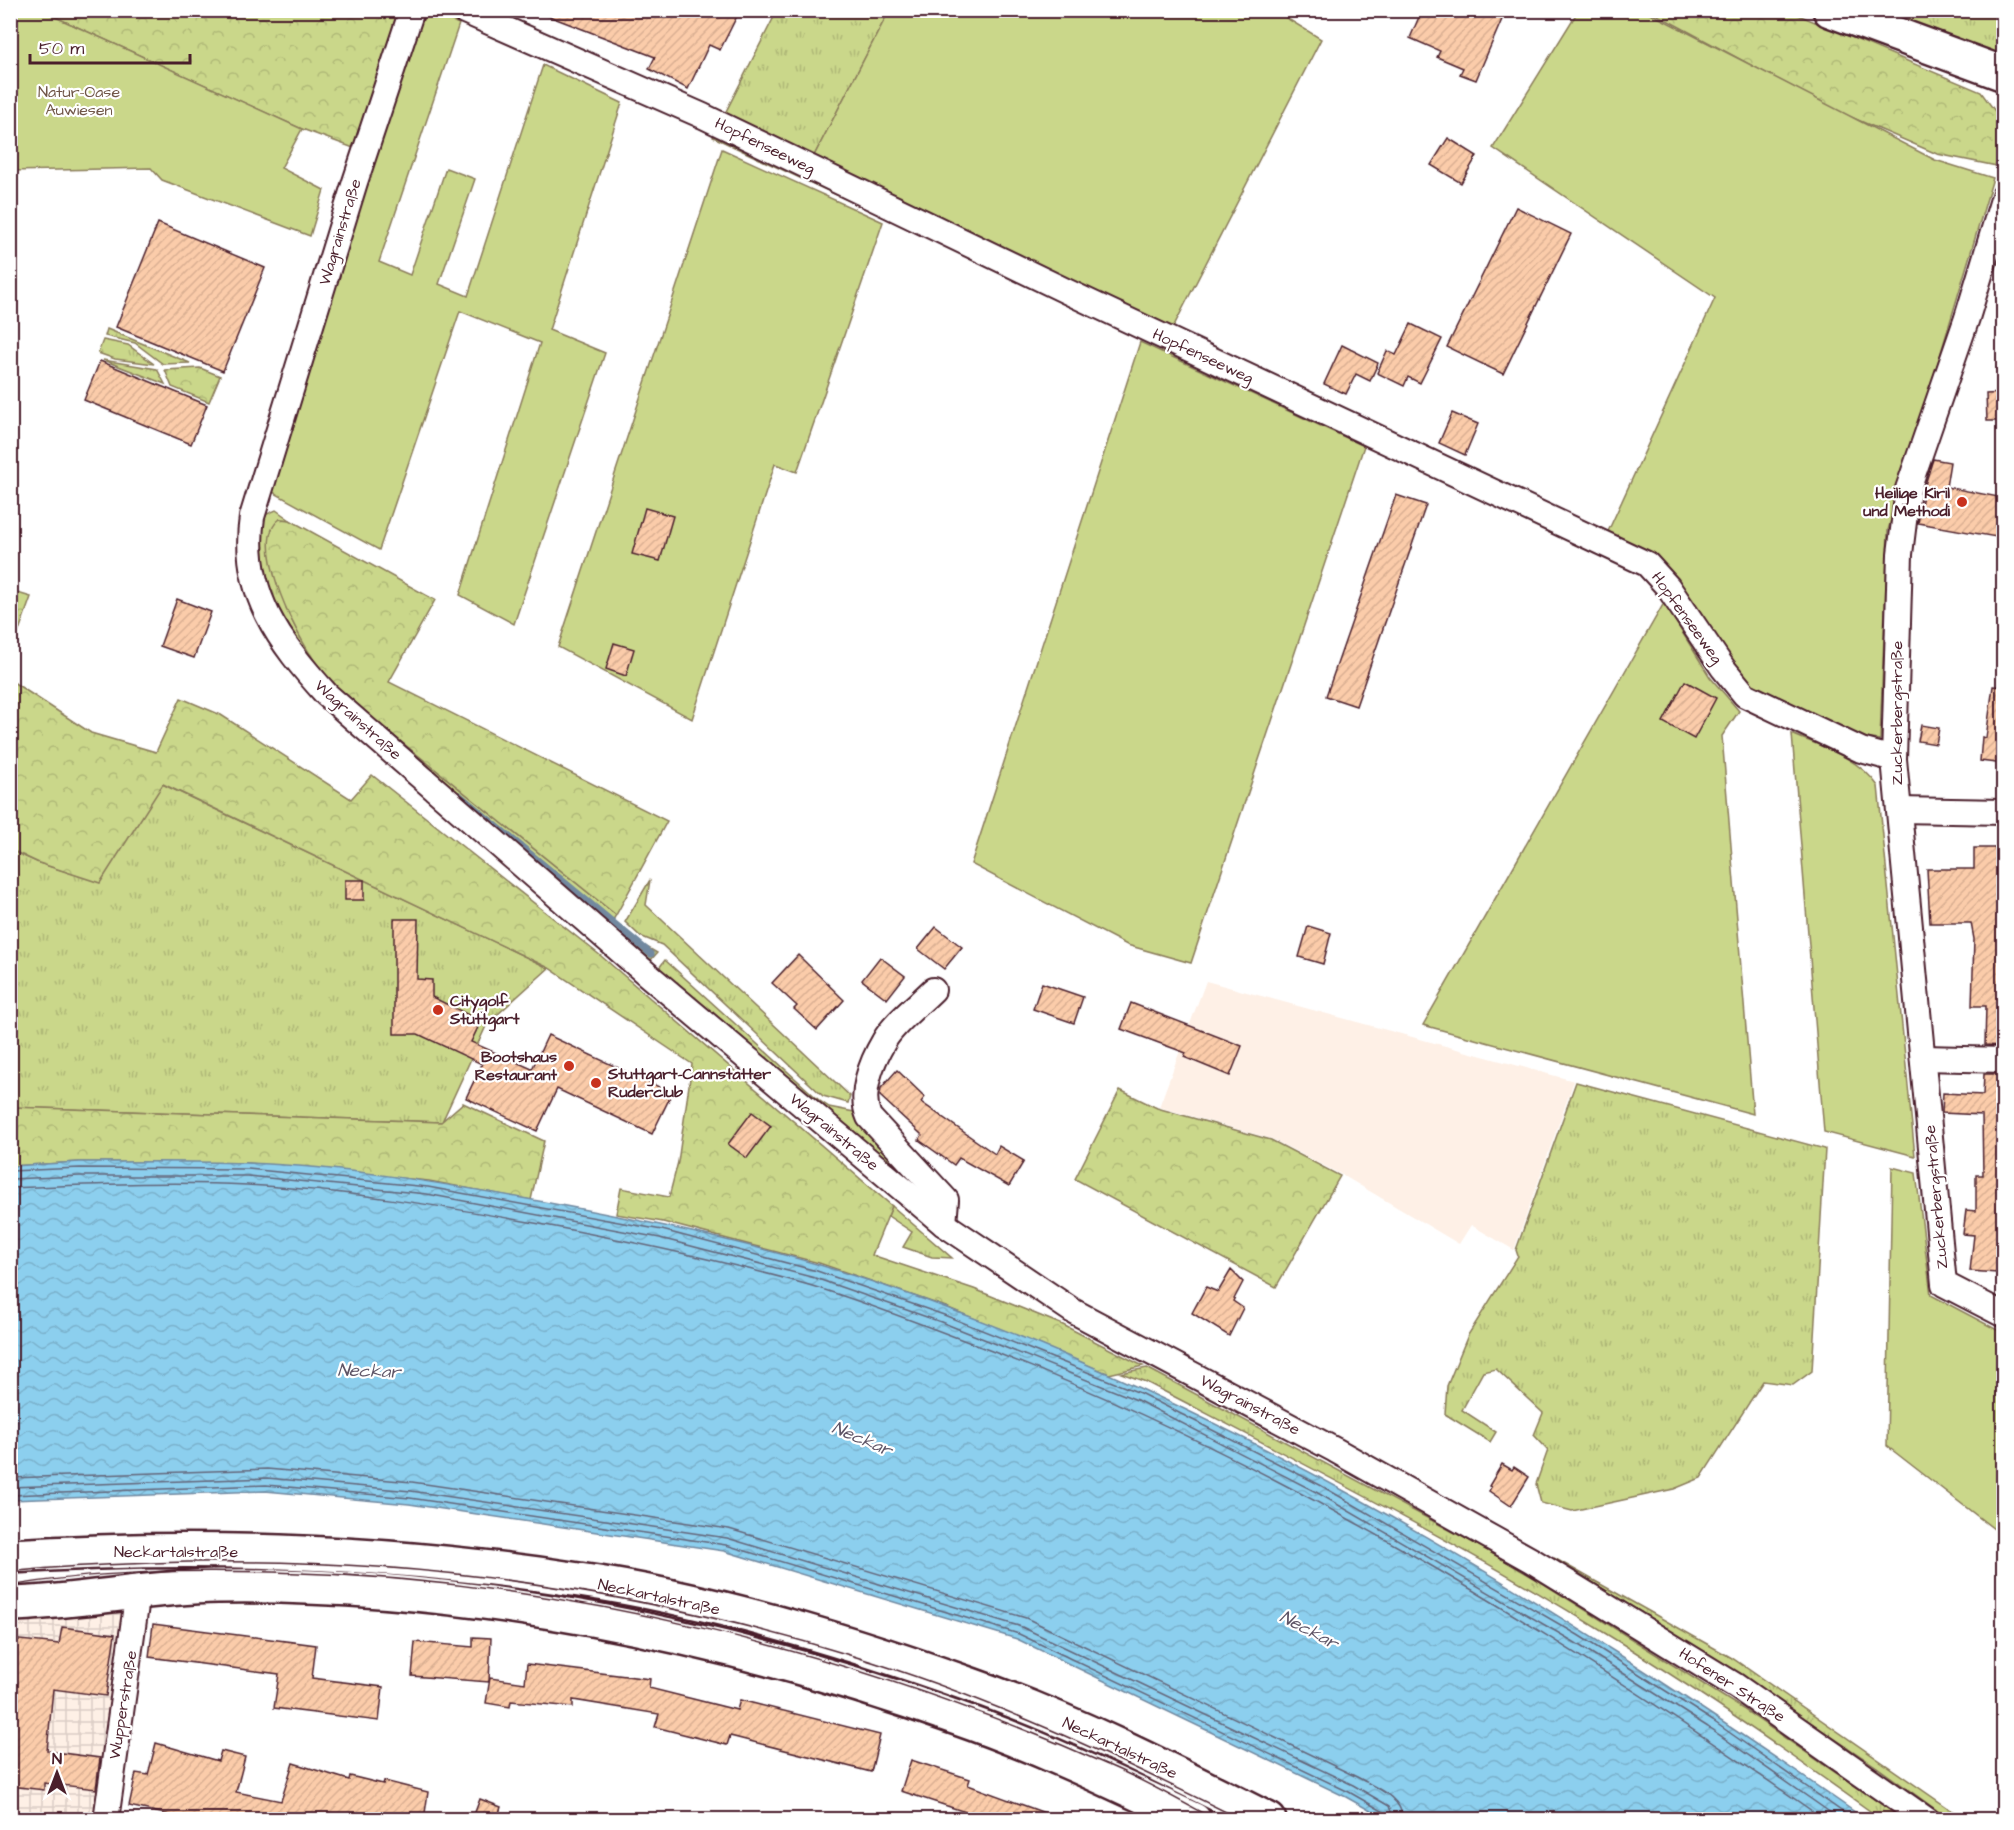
<svg xmlns="http://www.w3.org/2000/svg" width="2014" height="1830" font-family="'Architects Daughter',sans-serif">
<style>
.built{fill:#fef0e6}
.industrial{fill:url(#industrial-grid)}
.grass{fill:url(#grass-tufts);stroke:#8a7b5a;stroke-width:1.5}
.forest{fill:url(#forest-crowns);stroke:#8a7b5a;stroke-width:1.5}
.garden{fill:#cad78a;stroke:#8a7b5a;stroke-width:1.5}
.water{fill:url(#water-waves);stroke:#7289a0;stroke-width:1.5}
.lines{fill:none;stroke-linecap:round;stroke-linejoin:round}
.shore{stroke:#646579;stroke-width:1.5}
.stream{stroke:#7289a0;stroke-width:7}
.building{fill:url(#building-hatch);stroke:#4a1f2b;stroke-width:1.5}
.street-casing{stroke:#4a1f2b;stroke-width:28}
.secondary-casing{stroke:#4a1f2b;stroke-width:38}
.street{stroke:#fff;stroke-width:24}
.secondary{stroke:#fff;stroke-width:33}
.tram{stroke:#4a1f2b;stroke-width:1.5}
.poi-dot{fill:#c8321e;stroke:#fff;stroke-width:2}
.labels{text-anchor:middle;dominant-baseline:central;stroke-width:4.5;stroke-linejoin:round;paint-order:stroke}
.park-label{font-size:16px;fill:#705648;stroke:#fff}
.street-label{font-size:16px;fill:#4a1f2b;stroke:#fff}
.poi-label{font-size:16px;font-weight:bold;fill:#4a1f2b;stroke:#fff;text-anchor:end}
.water-label{font-size:18px;font-style:italic;fill:#5e5466;stroke:#fff}
</style>
<defs>
<pattern id="industrial-grid" width="8" height="8" patternUnits="userSpaceOnUse" patternTransform="scale(1.5)"><rect width="8" height="8" fill="#fef0e6"/><path d="M0 4h8M4 0v8" fill="none" stroke="#dbcdc5"/></pattern>
<pattern id="grass-tufts" width="24" height="20" patternUnits="userSpaceOnUse" patternTransform="scale(1.5)"><rect width="24" height="20" fill="#cad78a"/><path d="M3 7l-1-3M5 7V3M7 7l1-3M15 17l-1-3M17 17v-4M19 17l1-3" fill="none" stroke="#afb877"/></pattern>
<pattern id="forest-crowns" width="20" height="18" patternUnits="userSpaceOnUse" patternTransform="scale(1.5)"><rect width="20" height="18" fill="#cad78a"/><path d="M2 6a3 3 0 1 1 6 0M12 15a3 3 0 1 1 6 0" fill="none" stroke="#afb877"/></pattern>
<pattern id="water-waves" width="16" height="10" patternUnits="userSpaceOnUse" patternTransform="scale(1.5)"><rect width="16" height="10" fill="#8ccfee"/><path d="M0 5q4-4 8 0t8 0" fill="none" stroke="#7ab1cc"/></pattern>
<pattern id="building-hatch" width="6" height="6" patternUnits="userSpaceOnUse" patternTransform="scale(1.5)"><rect width="6" height="6" fill="#fbccaa"/><path d="M-1 1l2-2M0 6l6-6M5 7l2-2" fill="none" stroke="#d9af92"/></pattern>
</defs>
<rect width="100%" height="100%" fill="#fff"/>
<filter id="ink" filterUnits="userSpaceOnUse"><feTurbulence type="fractalNoise" baseFrequency=".0167" numOctaves="2"/><feDisplacementMap in="SourceGraphic" scale="12" xChannelSelector="R" yChannelSelector="G"/><feConvolveMatrix kernelMatrix="1 2 1 2 8 2 1 2 1" color-interpolation-filters="sRGB"/></filter>
<g filter="url(#ink)">
<!-- built -->
<polygon class="built" points="1206,981 1574,1081 1514,1250 1471,1225 1459,1244 1344,1176 1272,1139 1159,1107"/>
<!-- industrial -->
<polygon class="industrial" points="122,1611 98,1819 11,1820 11,1621"/>
<!-- grass -->
<g class="grass">
<polygon points="777,11 889,11 802,179 713,137"/>
<polygon points="1864,11 2003,11 2003,56"/>
<polygon points="107,329 190,363 163,364 135,343 105,336"/>
<polygon points="103,340 128,345 154,364 115,359 98,353"/>
<polygon points="103,360 157,369 165,384"/>
<polygon points="276,510 290,520 280,519 286,609 310,655 342,694 616,915 613,920 638,942 657,953 651,960 339,698 281,620 266,583 260,544 261,524 267,514"/>
<polygon points="162,784 549,968 487,1024 442,1122 10,1107 10,850 39,863 100,882"/>
<polygon points="650,880 646,905 850,1096 848,1103 823,1096 662,945 640,936 625,922"/>
<polygon points="665,960 820,1101 829,1107 854,1112 861,1124 932,1200 659,968"/>
<polygon points="1576,1082 1825,1149 1812,1371 1793,1385 1763,1381 1701,1478 1674,1489 1572,1511 1541,1503 1536,1484 1548,1450 1534,1435 1543,1413 1496,1369 1483,1372 1462,1410 1496,1432 1490,1442 1445,1414 1447,1386 1468,1335 1518,1256 1516,1250"/>
<polygon points="892,1206 952,1258 932,1257 903,1247 912,1232 888,1216"/>
<path d="M1147,1368L1485,1549L1541,1582L1743,1709L1903,1819H1881C1791,1754 1698,1690 1603,1632C1456,1541 1300,1462 1146,1382L1121,1373Z"/>
<polygon points="1554,1558 1732,1658 1964,1819 1949,1819 1877,1767 1726,1666"/>
</g>
<!-- forest -->
<g class="forest">
<polygon points="42,11 401,11 359,150 302,129"/>
<polygon points="1650,11 1789,11 1981,92 2000,118 1997,166 1937,154 1837,111"/>
<polygon points="200,368 220,376 209,402 172,387 165,370"/>
<path d="M280,519L290,520L435,600L389,682L667,821L616,915L342,694C331,681 319,668 310,654C294,629 249,541 280,519Z"/>
<polygon points="11,591 31,597 11,653 10,591"/>
<polygon points="10,680 91,733 156,752 181,698 221,715 351,799 372,775 601,956 892,1206 872,1255 974,1289 1063,1325 1143,1366 1109,1374 946,1307 819,1263 663,1222 616,1214 621,1188 669,1197 678,1162 692,1064 549,968 163,784 100,883 39,863 11,850"/>
<polygon points="1120,1090 1157,1108 1271,1140 1340,1176 1276,1287 1075,1179"/>
<polygon points="463,1103 544,1141 531,1200 429,1181 249,1163 80,1162 11,1166 11,1107 441,1122"/>
</g>
<!-- garden -->
<g class="garden">
<polygon points="10,11 42,11 302,129 281,168 324,190 310,236 162,180 151,168 11,171"/>
<polygon points="423,11 430,11 459,24 379,262 410,275 446,168 475,179 439,284 468,296 543,65 622,103 549,330 605,353 514,624 460,595 540,343 460,311 379,550 269,490"/>
<polygon points="889,11 1275,11 1321,39 1163,347 802,179"/>
<polygon points="1578,11 1646,11 1935,160 1993,178 1888,530 1880,740 1864,738 1752,687 1605,538 1715,298 1493,148"/>
<polygon points="722,149 883,222 797,472 775,464 692,719 558,647"/>
<polygon points="1140,342 1364,446 1191,963 1127,945 971,864"/>
<polygon points="1664,603 1710,677 1739,711 1722,736 1753,1114 1423,1025"/>
<path d="M1792,734C1824,748 1858,757 1878,786L1915,1156L1824,1132Z"/>
<polygon points="1892,1167 1916,1173 1931,1295 2003,1333 2003,1536 1887,1446"/>
</g>
<!-- water -->
<path class="water" d="M80,1162C135,1162 190,1161 245,1163C344,1166 447,1184 544,1202C637,1219 729,1238 820,1265C1199,1381 1542,1595 1865,1819H1385L1346,1797L1017,1639L724,1551L409,1504L265,1491L11,1500V1166Z"/>
<g class="lines">
<!-- shore -->
<g class="shore">
<polyline points="10,1171 80,1168 248,1169 428,1187 662,1230 817,1271 944,1315 1140,1393 1320,1485 1578,1635 1713,1721 1854,1820"/>
<polyline points="10,1179 80,1176 248,1176 427,1194 660,1238 815,1278 941,1322 1137,1400 1316,1492 1574,1642 1708,1727 1841,1820"/>
<path d="M10,1188C89,1185 168,1181 247,1185C345,1190 443,1206 540,1224C630,1241 720,1260 809,1285C865,1302 921,1324 976,1345C1279,1460 1560,1635 1825,1820"/>
<path d="M10,1478L267,1469L412,1482L729,1529L1026,1618L1357,1777C1374,1787 1402,1796 1403,1820"/>
<polyline points="10,1487 267,1478 411,1491 727,1538 1022,1627 1353,1785 1389,1806 1394,1820"/>
<polyline points="10,1495 266,1485 410,1498 726,1545 1019,1634 1349,1792 1384,1812 1387,1820"/>
</g>
<!-- stream -->
<polyline class="stream" points="459,795 651,954"/>
</g>
<!-- building -->
<g class="building">
<polygon points="533,10 740,10 720,50 709,45 688,89 649,69 655,57"/>
<polygon points="1422,10 1506,10 1476,80 1460,74 1463,68 1437,57 1440,51 1410,38"/>
<polygon points="1448,138 1477,156 1461,183 1431,165"/>
<polygon points="1516,207 1571,234 1503,374 1447,347"/>
<polygon points="158,223 265,268 223,371 116,327"/>
<polygon points="1411,324 1442,339 1420,383 1408,377 1404,386 1377,373 1387,351 1396,355"/>
<polygon points="1342,345 1378,363 1370,381 1356,374 1346,394 1324,384"/>
<polygon points="100,361 207,405 191,444 84,400"/>
<polygon points="2004,393 2004,421 1987,421 1986,394"/>
<polygon points="1452,413 1478,424 1465,455 1439,443"/>
<polygon points="1933,459 1950,462 1946,487 2004,498 2002,526 1999,526 1996,537 1918,523 1924,488"/>
<polygon points="1396,495 1426,505 1356,706 1326,696"/>
<polygon points="645,508 673,516 660,561 632,554"/>
<polygon points="177,599 211,612 194,658 160,646"/>
<polygon points="614,643 634,649 626,676 606,669"/>
<polygon points="1685,681 1716,698 1694,739 1663,722"/>
<polygon points="1993,686 2004,687 2004,764 1980,761 1982,737 1986,738"/>
<polygon points="1921,725 1939,728 1936,744 1918,741"/>
<polygon points="1974,848 2004,848 2004,1046 1985,1045 1986,1006 1972,1006 1974,939 1971,923 1930,923 1927,869 1974,869"/>
<rect x="345" y="880" width="19" height="20"/>
<polygon points="394,919 418,919 417,979 432,980 432,997 481,1021 471,1042 532,1069 548,1035 672,1093 652,1134 557,1089 537,1131 466,1098 482,1064 418,1034 394,1034"/>
<polygon points="1308,926 1331,933 1323,964 1299,957"/>
<polygon points="936,927 962,947 944,969 918,949"/>
<polygon points="798,955 844,1000 817,1030 794,1009 797,1006 772,983"/>
<polygon points="880,957 905,976 887,999 862,980"/>
<polygon points="1042,983 1083,997 1074,1023 1033,1009"/>
<polygon points="1131,1003 1242,1046 1230,1076 1184,1057 1186,1053 1121,1029"/>
<polygon points="897,1070 925,1097 921,1102 995,1154 999,1146 1024,1161 1009,1186 959,1158 954,1165 919,1140 922,1135 880,1096 881,1088"/>
<polygon points="1984,1074 2004,1074 2004,1217 1997,1273 1970,1271 1974,1235 1963,1234 1966,1210 1976,1211 1976,1175 1983,1175 1982,1115 1942,1113 1943,1093 1983,1095"/>
<polygon points="752,1112 771,1126 747,1158 728,1144"/>
<polygon points="1231,1270 1243,1282 1233,1301 1243,1308 1229,1336 1192,1313 1206,1287 1218,1292"/>
<polygon points="1502,1464 1512,1470 1514,1467 1529,1477 1511,1506 1489,1491 1491,1487 1489,1486"/>
<polygon points="153,1624 316,1645 312,1678 383,1687 379,1721 274,1708 279,1674 149,1657"/>
<polygon points="62,1627 115,1634 106,1696 53,1689 47,1751 100,1758 96,1789 44,1783 44,1790 10,1786 10,1639 59,1644"/>
<polygon points="473,1637 491,1638 489,1682 412,1676 415,1642 473,1647"/>
<polygon points="527,1664 650,1679 649,1688 737,1710 740,1700 880,1735 871,1772 730,1736 727,1745 655,1727 659,1714 573,1700 573,1707 511,1701 510,1707 486,1703 490,1678 525,1683"/>
<polygon points="156,1743 218,1761 221,1751 245,1757 236,1792 281,1801 293,1763 349,1780 350,1776 383,1784 384,1781 428,1792 424,1820 192,1820 129,1806 136,1773 148,1775"/>
<polygon points="911,1760 970,1779 968,1785 1056,1817 1056,1820 990,1820 901,1791"/>
<polygon points="480,1799 501,1807 497,1820 472,1820"/>
</g>
<g class="lines">
<defs>
<g id="street">
<path d="M412,10L355,182L252,517C241,592 279,642 327,695L648,975L944,1224L1073,1311L1335,1450L1531,1560L1736,1686L1927,1820"/>
<polyline points="462,10 703,116 1066,291 1647,564 1668,587 1723,668 1745,695 1861,750 1894,759"/>
<polyline points="2004,196 1967,318 1908,489 1900,554 1894,759 1944,1284 2004,1315"/>
<polyline points="1899,810 2004,812"/>
<path d="M933,990C919,1004 893,1024 884,1041C871,1063 859,1094 869,1117L946,1200L944,1224"/>
<polyline points="1924,1058 2004,1060"/>
<polyline points="106,1820 138,1591"/>
</g>
<g id="secondary">
<polyline points="1830,10 2004,74"/>
<path d="M10,1556C200,1544 391,1551 579,1580C710,1599 846,1640 971,1685C1074,1721 1172,1771 1269,1820"/>
<path d="M10,1604C80,1602 149,1587 218,1586C465,1582 725,1635 957,1718C1038,1746 1117,1784 1194,1820"/>
</g>
</defs>
<!-- street casing -->
<use href="#street" class="street-casing"/>
<!-- secondary casing -->
<use href="#secondary" class="secondary-casing"/>
<!-- street -->
<use href="#street" class="street"/>
<!-- secondary -->
<use href="#secondary" class="secondary"/>
<!-- tram -->
<g class="tram">
<path d="M10,1572C57,1566 104,1565 151,1563C388,1555 626,1586 853,1656C988,1697 1116,1757 1242,1820"/>
<path d="M10,1586C96,1571 186,1570 273,1572C562,1579 851,1650 1115,1768C1149,1783 1182,1802 1215,1820"/>
</g>
</g>
</g>
<!-- markers -->
<g class="poi-dot">
<circle cx="1962" cy="502" r="6"/>
<circle cx="438" cy="1010" r="6"/>
<circle cx="569" cy="1066" r="6"/>
<circle cx="596" cy="1083" r="6"/>
</g>
<g class="labels">
<!-- park labels -->
<g class="park-label">
<text x="79" y="92">Natur-Oase<tspan x="79" dy="18">Auwiesen</tspan></text>
</g>
<!-- street labels -->
<g class="street-label">
<text transform="translate(765 146) rotate(26)">Hopfenseeweg</text>
<text transform="translate(340 232) rotate(-73)">Wagrainstraße</text>
<text transform="translate(1203 356) rotate(25)">Hopfenseeweg</text>
<text transform="translate(1687 618) rotate(54)">Hopfenseeweg</text>
<text transform="translate(1897 713) rotate(-90)">Zuckerbergstraße</text>
<text transform="translate(358 720) rotate(42)">Wagrainstraße</text>
<text transform="translate(834 1132) rotate(40)">Wagrainstraße</text>
<text transform="translate(1936 1197) rotate(-95)">Zuckerbergstraße</text>
<text transform="translate(1250 1405) rotate(28)">Wagrainstraße</text>
<text x="176" y="1552">Neckartalstraße</text>
<text transform="translate(659 1597) rotate(12)">Neckartalstraße</text>
<text transform="translate(1732 1685) rotate(33)">Hofener Straße</text>
<text transform="translate(123 1705) rotate(-81)">Wupperstraße</text>
<text transform="translate(1120 1748) rotate(25)">Neckartalstraße</text>
</g>
<!-- poi labels -->
<g class="poi-label">
<text x="1950" y="493">Heilige Kiril<tspan x="1950" dy="18">und Methodi</tspan></text>
<text x="450" y="1001" text-anchor="start">Citygolf<tspan x="450" dy="18">Stuttgart</tspan></text>
<text x="557" y="1057">Bootshaus<tspan x="557" dy="18">Restaurant</tspan></text>
<text x="608" y="1074" text-anchor="start">Stuttgart-Cannstatter<tspan x="608" dy="18">Ruderclub</tspan></text>
</g>
<!-- water labels -->
<g class="water-label">
<text transform="translate(369 1371) rotate(2)">Neckar</text>
<text transform="translate(862 1439) rotate(23)">Neckar</text>
<text transform="translate(1309 1630) rotate(28)">Neckar</text>
</g>
</g>
<!-- margin -->
<rect width="2014" height="1830" fill="none" stroke="#fff" stroke-width="36"/>
<rect x="18" y="18" width="1978" height="1794" fill="none" stroke="#4a1f2b" stroke-width="2" filter="url(#ink)"/>
<!-- north arrow -->
<g transform="translate(57 1773)" stroke="#ffffff" stroke-width="4.5" paint-order="stroke">
<path d="M0-4.5L10 22L0 15L-10 22Z" fill="#4a1f2b"/>
<text y="-9" font-size="16" font-weight="bold" text-anchor="middle" fill="#4a1f2b">N</text>
</g>
<!-- scale -->
<path d="M30 54v9h160v-9" fill="none" stroke="#4a1f2b" stroke-width="3"/>
<text x="39" y="54" font-size="18" fill="#4a1f2b" stroke="#ffffff" stroke-width="4.5" paint-order="stroke">50 m</text>
</svg>
